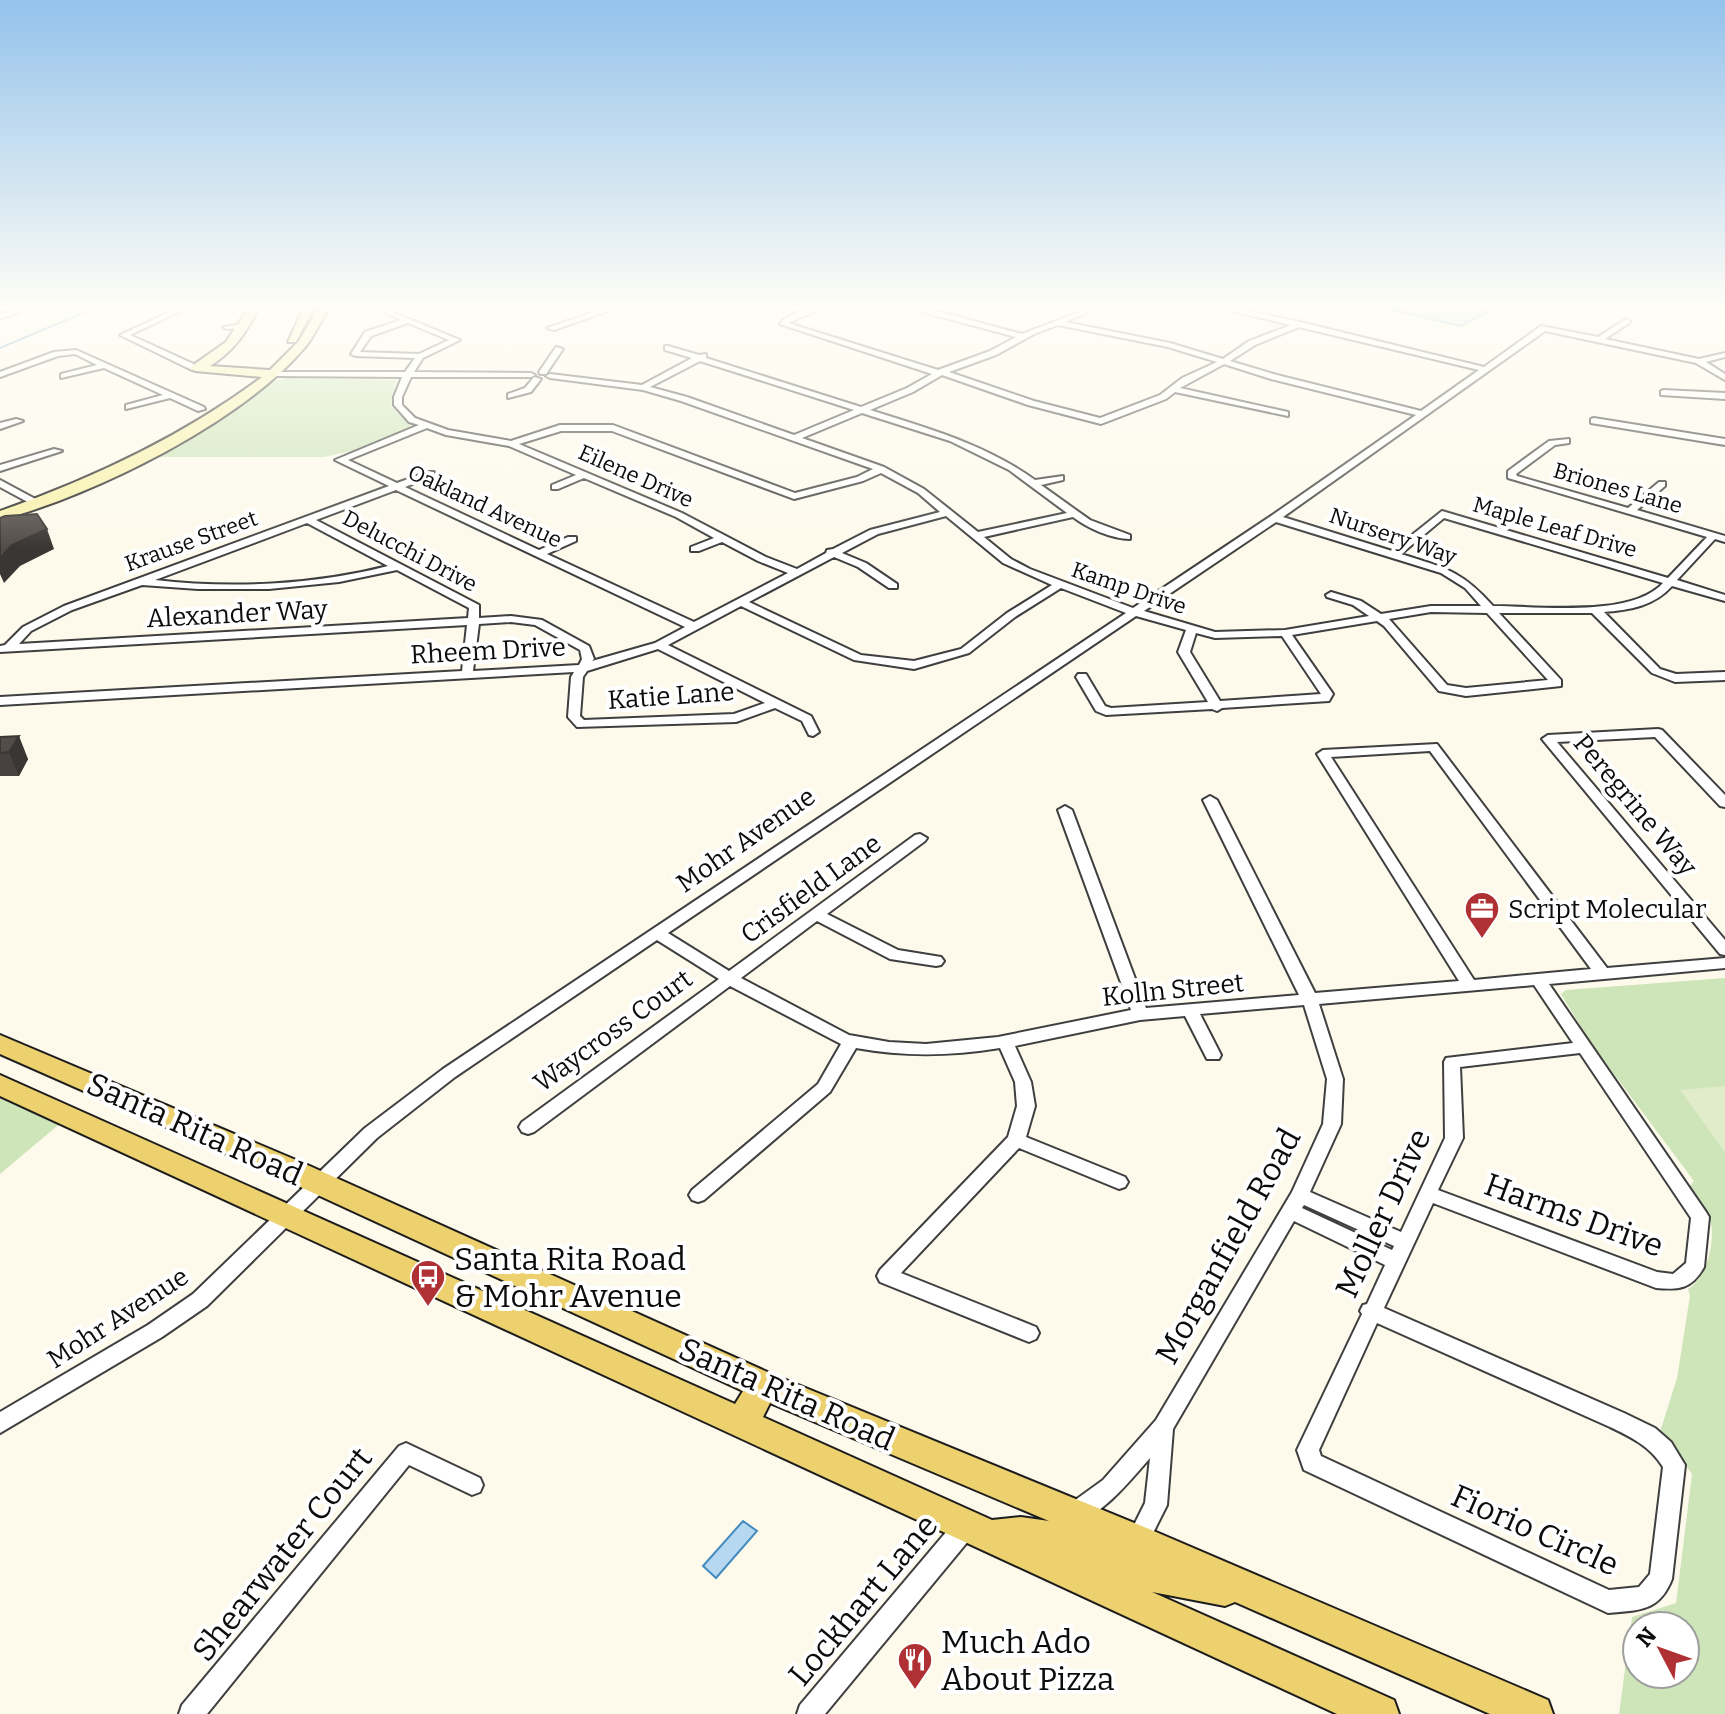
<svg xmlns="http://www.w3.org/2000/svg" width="1725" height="1714" font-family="Bitter,serif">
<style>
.green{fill:#cee4b9;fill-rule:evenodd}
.pitch{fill:#e0ecca}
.water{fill:#b6d8f0;stroke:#438bc0;stroke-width:2}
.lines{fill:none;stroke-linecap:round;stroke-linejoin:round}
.stream{stroke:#438bc0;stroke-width:2}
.street-casing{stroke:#3f3f3f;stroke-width:4}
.secondary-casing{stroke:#2e2e2e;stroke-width:4}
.primary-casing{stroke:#1d1d1d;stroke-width:4}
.street{fill:#fff;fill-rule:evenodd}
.secondary{fill:#f8f1ad;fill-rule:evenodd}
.primary{fill:#ecd16e;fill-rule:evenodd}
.wall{fill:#47423f}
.shaded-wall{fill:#3a3633}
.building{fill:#534d49;stroke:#3a3633;stroke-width:2}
.labels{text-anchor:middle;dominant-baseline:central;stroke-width:8;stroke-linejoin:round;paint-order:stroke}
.far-street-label{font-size:22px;fill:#0c0c0c;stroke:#fff}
.street-label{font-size:26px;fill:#0c0c0c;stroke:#fff}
.poi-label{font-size:26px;fill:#0c0c0c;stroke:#fff;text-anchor:start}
.near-street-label{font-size:32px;fill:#0c0c0c;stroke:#fff}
.near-poi-label{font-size:32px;fill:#0c0c0c;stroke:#fff;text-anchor:start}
</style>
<rect width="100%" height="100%" fill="#fdfaec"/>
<!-- green -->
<g class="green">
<polygon points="285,378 396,380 391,406 412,427 352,451 324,457 151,457 272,382"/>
<path d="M1725,978V1714H1619L1632,1617L1676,1603L1692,1474L1660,1432L1677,1378L1690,1296L1688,1289C1708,1278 1718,1234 1708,1213C1704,1203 1696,1195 1690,1186L1694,1181L1590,1042L1561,994L1566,990ZM1637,1626H1685V1674H1637Z"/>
<polygon points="0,1092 63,1121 0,1174"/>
</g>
<!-- pitch -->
<polygon class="pitch" points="1725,1086 1725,1152 1680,1090"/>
<!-- water -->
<g class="water">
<polygon points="1388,309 1492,309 1461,326"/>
<polygon points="743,1521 757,1531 716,1578 703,1566"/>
</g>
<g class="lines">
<!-- stream -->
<polyline class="stream" points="0,348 92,309"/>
<defs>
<g id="street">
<polygon points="16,309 26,309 0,319 0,314"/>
<polygon points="176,309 185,309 130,335 198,366 198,370 192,370 120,335"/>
<path d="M377,309H385L460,340L423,358L414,372L531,373L535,375L531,377H411L402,397V405L415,418L448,430L511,441L560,425H613L795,493L857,477L873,469L681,401L643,390L550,378L546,376L550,374L642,385L692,358L665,350V346H668L699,355L706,354V358L861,407L907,388L932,374L780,324C787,313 808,308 821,309L788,323L938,370L990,351L1016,337L919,311V309H929L1022,334L1087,309H1096L1065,322L1170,343L1223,359L1249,341L1291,325L1231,311V309H1241L1300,322L1484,367L1541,326L1598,337L1626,319L1630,321L1629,323L1605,339L1699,359L1725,353V357L1706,362L1725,374V380L1696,363L1545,331L1283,517L1392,551L1442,511L1668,578L1707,537L1508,478V471L1549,441L1569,439V443L1555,445L1516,474L1517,476L1628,508L1659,482H1665V486L1637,510L1725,536V542L1715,539L1677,580L1725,595V601L1672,586C1654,606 1630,610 1604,612L1660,669L1676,674L1725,672V680L1675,682L1652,673L1592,613H1499L1561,680V686L1466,696L1439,691L1384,626L1377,621L1292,635L1333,694L1329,701L1222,708L1217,711L1212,709L1106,715L1096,711L1076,677L1078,674H1086L1105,706L1111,708L1208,702L1178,652L1186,630L1136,616L668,933L729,971L915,835L920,834L927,838L925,841L827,914L898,950L941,957L944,961L941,965L936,966L890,959L817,921L741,978L849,1035L889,1042L926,1044L998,1037L1131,1010L1058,810L1065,806L1072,810L1146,1008L1299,995L1203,800L1210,796L1217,800L1315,993L1459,981L1317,754L1323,750L1437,744L1607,968L1725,958V968L1549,984L1706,1212L1709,1217L1704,1267C1692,1289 1679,1290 1656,1288L1433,1203L1384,1308L1624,1413L1655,1428L1671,1442L1685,1465L1672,1579C1659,1612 1639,1610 1608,1613L1304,1470L1297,1450L1362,1314L1360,1311L1363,1305L1367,1304L1385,1265L1294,1221L1173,1429L1167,1505L1145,1549L1137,1552L1129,1549L1126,1541L1145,1503L1150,1458C1128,1483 1106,1511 1075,1524L1067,1520L1064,1513L1067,1506L1103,1480L1156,1420L1292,1192L1323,1124L1327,1079L1304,1005L1200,1014L1221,1055L1219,1059H1207L1185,1016L1140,1020L1015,1046L1031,1082L1035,1106L1026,1137L1125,1177L1128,1182L1125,1187L1119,1189L1019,1148L901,1273L1036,1327L1039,1333L1036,1339L1029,1342L880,1282L877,1276L880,1270L1008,1137L1017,1106L1015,1082L1000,1048C951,1056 905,1057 856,1048L830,1092L704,1200L698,1202L692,1200L689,1195L692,1190L818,1084L841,1044L730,986L534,1132L528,1134L522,1132L519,1127L522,1122L719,979L657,940L455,1077L377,1138L207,1306L162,1337L0,1433V1412L148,1325L193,1294L365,1128L443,1069L1126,613L1061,588L1015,617L969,653L914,669L854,660L741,606L668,645L811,716L819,732L813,736L809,735L802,721L775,708L736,722L577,727L568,717L571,677L574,672L0,705V697L462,671L467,625L0,652V646L5,645L23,627L64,606L389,486L335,460L419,425L409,422L394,405V397L402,377L274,376L270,374L274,372H405L415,358L355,356L351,354L365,332L401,320ZM408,323L449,340L419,354L360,352L371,336ZM1058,325L1168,347L1217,362L1182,378L1160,395L1100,418L1034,401L949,372L996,355L1034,334ZM1299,327L1479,370L1421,411L1277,375L1230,361L1255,345ZM700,361L854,410L794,435L687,397L650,387ZM1224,364L1271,379L1416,415L1271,516L1133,608L1030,569L1011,559L984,537L1073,517C1087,528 1112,539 1130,539V535L1090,520L1041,485L1063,480V476L1035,480C985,444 927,428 870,410L913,392L942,375L1028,405L1101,424L1166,399L1175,392L1288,416V412L1180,388ZM862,413L950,441L1009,470L1067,513L978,532L924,489L884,467L802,438ZM427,428L446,435L509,446L576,475L552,485V489H558L584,478L676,517L714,538L691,547V551H699L722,542L758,561L788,573L694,622L547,554L576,541V537H568L539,550L405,487L434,476V472H428L397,483L348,460ZM561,431H612L794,499L863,481L881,473L918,493L940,512L870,530L833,549L827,550L826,553L797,569L766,557L682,513L519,444ZM396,490L685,627L655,643L592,661L594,659L589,646L542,620L511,616L479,618V605L316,520ZM946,516L1003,563L1052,585L1007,613L961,649L914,661L861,655L749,602L834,557L858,567L889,588H897V584L866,563L842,553L878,534ZM1444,518L1663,583C1631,618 1539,606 1493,606C1461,570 1445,568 1401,554ZM1276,522L1441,573L1465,588L1481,606H1431L1381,614L1361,601L1331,592L1326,595L1327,597L1353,605L1369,616L1285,630L1215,632L1144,611ZM307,523L388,566C314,585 231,589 155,580ZM397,570L469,608L468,618L19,644L31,631L72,610L142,585L198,589H269L339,582ZM1431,612L1487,613L1548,680L1466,688L1447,685L1389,619ZM511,622L535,625L580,650L582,659L579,665L473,671L479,624ZM1196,633L1215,638L1282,636L1321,694L1220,701L1190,652ZM658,649L765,703L734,714L584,720L580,716L583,677L587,671ZM1430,751L1591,969L1474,980L1331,757ZM1534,985L1573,1043L1446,1058L1444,1062L1445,1138L1401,1232L1310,1192L1341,1124L1343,1079L1319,1004ZM1580,1053L1691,1218L1686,1263L1673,1274L1657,1272L1438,1190L1463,1138L1460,1067ZM1304,1205L1394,1246L1392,1250L1302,1208ZM1377,1323L1610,1427C1631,1437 1650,1446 1663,1467L1650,1574L1639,1587L1609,1590L1321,1456L1319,1450Z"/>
<polygon points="603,309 613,309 554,330 547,328"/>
<polygon points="245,324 248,324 248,328 227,329 223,327"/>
<polygon points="556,347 563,349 546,374 540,374 539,372"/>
<polygon points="76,350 204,407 205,409 198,411 170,398 126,409 126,405 163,395 104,368 61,378 61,374 97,365 75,354 58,356 0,377 0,372 54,352"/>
<polygon points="534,377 541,379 531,392 508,398 508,394 525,388"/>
<polygon points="1664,390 1725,393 1725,399 1661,395 1661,391"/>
<polygon points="1594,418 1725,439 1725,445 1591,423 1591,419"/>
<polygon points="16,419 23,421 0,429 0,423"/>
<polygon points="54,449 62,451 0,471 0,465"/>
<polygon points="0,480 41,502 43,504 35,506 0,487"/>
<polygon points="1658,729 1662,730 1725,795 1725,807 1720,806 1655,737 1557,742 1725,940 1725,955 1720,954 1542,739 1548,735"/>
<polygon points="406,1443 480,1478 483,1485 480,1492 472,1495 409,1465 207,1714 179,1714 182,1705 399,1446"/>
<polygon points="966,1515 974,1518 977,1526 974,1534 825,1714 797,1714 800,1705 958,1518"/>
</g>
<g id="secondary">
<path d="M248,309H258C246,333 233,352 210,366L270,370L299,341L318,309H328C321,321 315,335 306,346C244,421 95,495 0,520V511C94,478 183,436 262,377L195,371L189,368L226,342Z"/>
<polygon points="303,309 313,309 296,342 288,342"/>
</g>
<path id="primary" d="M0,1035L303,1163L774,1375L1149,1529L1548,1700L1553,1714H1490L1235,1602L1225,1606L1152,1592L1394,1700L1399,1714H1337L0,1096V1075L735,1404L743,1391L283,1179L0,1054ZM770,1403L1049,1521L1021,1517L992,1520L763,1417Z"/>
</defs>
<!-- street casing -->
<use href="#street" class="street-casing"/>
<!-- secondary casing -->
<use href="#secondary" class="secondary-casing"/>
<!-- primary casing -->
<use href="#primary" class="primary-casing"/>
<!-- street -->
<use href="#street" class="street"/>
<!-- secondary -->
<use href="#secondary" class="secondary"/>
<!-- primary -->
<use href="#primary" class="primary"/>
</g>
<!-- wall -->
<polygon class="wall" points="0,737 28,759 19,776 0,776"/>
<!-- shaded-wall -->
<g class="shaded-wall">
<polygon points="47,529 54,549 20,566 4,583 0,574 0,558 12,545"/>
<polygon points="19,736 28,759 19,776 9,752"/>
</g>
<!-- building -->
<g class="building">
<polygon points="37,514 47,529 12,545 0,558 0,518 5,516"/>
<polygon points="19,736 9,752 0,753 0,737"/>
</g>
<!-- sky -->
<linearGradient id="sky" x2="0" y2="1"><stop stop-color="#94c2eb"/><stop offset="0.56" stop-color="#fefdf6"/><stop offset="1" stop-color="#fefdf6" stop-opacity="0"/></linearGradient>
<rect width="1725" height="548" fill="url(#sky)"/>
<!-- icons -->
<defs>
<symbol id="office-pin" viewBox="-11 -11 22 30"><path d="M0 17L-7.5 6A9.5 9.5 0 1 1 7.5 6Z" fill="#af3133" stroke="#fff"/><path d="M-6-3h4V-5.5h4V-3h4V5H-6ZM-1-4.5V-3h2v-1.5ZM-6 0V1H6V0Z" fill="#fff"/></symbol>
<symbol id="bus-pin" viewBox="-11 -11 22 30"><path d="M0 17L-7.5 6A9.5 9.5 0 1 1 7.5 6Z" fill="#af3133" stroke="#fff"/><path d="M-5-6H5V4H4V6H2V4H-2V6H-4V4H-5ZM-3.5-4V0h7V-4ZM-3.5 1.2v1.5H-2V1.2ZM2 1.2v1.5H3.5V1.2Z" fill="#fff"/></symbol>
<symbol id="restaurant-pin" viewBox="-11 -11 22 30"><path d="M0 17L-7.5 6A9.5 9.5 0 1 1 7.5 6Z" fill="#af3133" stroke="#fff"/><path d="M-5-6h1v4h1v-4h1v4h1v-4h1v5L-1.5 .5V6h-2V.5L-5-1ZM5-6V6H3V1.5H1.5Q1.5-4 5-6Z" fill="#fff"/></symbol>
</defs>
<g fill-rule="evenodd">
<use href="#office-pin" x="1462" y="889" width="40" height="54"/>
<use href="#bus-pin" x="408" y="1257" width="40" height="54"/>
<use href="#restaurant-pin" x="895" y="1640" width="40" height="54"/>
</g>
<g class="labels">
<!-- far-street labels -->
<g class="far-street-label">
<text transform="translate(636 476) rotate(24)">Eilene Drive</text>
<text transform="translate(1618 488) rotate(16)">Briones Lane</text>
<text transform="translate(485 506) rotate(25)">Oakland Avenue</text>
<text transform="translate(1555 527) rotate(16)">Maple Leaf Drive</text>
<text transform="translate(1393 536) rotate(19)">Nursery Way</text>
<text transform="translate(191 541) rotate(-20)">Krause Street</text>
<text transform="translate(410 551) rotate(28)">Delucchi Drive</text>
<text transform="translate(1129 588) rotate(19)">Kamp Drive</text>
</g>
<!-- street labels -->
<g class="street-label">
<text transform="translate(237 614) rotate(-3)">Alexander Way</text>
<text transform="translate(488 651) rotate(-3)">Rheem Drive</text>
<text transform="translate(671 696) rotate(-4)">Katie Lane</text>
<text transform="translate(1635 805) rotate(50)">Peregrine Way</text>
<text transform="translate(746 840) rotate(-35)">Mohr Avenue</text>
<text transform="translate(811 889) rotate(-36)">Crisfield Lane</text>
<text transform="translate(1173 990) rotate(-6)">Kolln Street</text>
<text transform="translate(613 1031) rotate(-36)">Waycross Court</text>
<text transform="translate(118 1318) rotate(-33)">Mohr Avenue</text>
</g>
<!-- poi labels -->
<g class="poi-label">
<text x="1508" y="909">Script Molecular</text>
</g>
<!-- near-street labels -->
<g class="near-street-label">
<text transform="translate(195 1129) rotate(24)">Santa Rita Road</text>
<text transform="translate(1383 1213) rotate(-65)">Moller Drive</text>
<text transform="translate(1574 1215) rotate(20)">Harms Drive</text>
<text transform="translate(1228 1246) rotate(-61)">Morganfield Road</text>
<text transform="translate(787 1394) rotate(24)">Santa Rita Road</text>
<text transform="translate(1535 1530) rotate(24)">Fiorio Circle</text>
<text transform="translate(282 1554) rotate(-51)">Shearwater Court</text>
<text transform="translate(863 1600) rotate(-50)">Lockhart Lane</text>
</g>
<!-- near-poi labels -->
<g class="near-poi-label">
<text x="454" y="1259">Santa Rita Road<tspan x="454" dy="37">&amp; Mohr Avenue</tspan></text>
<text x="941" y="1642">Much Ado<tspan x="941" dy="37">About Pizza</tspan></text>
</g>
</g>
<!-- north arrow -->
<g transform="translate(1661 1650) rotate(311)"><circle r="38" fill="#ffffff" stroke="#9e9e9e" stroke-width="2"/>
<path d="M0-6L14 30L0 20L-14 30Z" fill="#af3133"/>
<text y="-12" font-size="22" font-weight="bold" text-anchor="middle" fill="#0c0c0c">N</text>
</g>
</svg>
